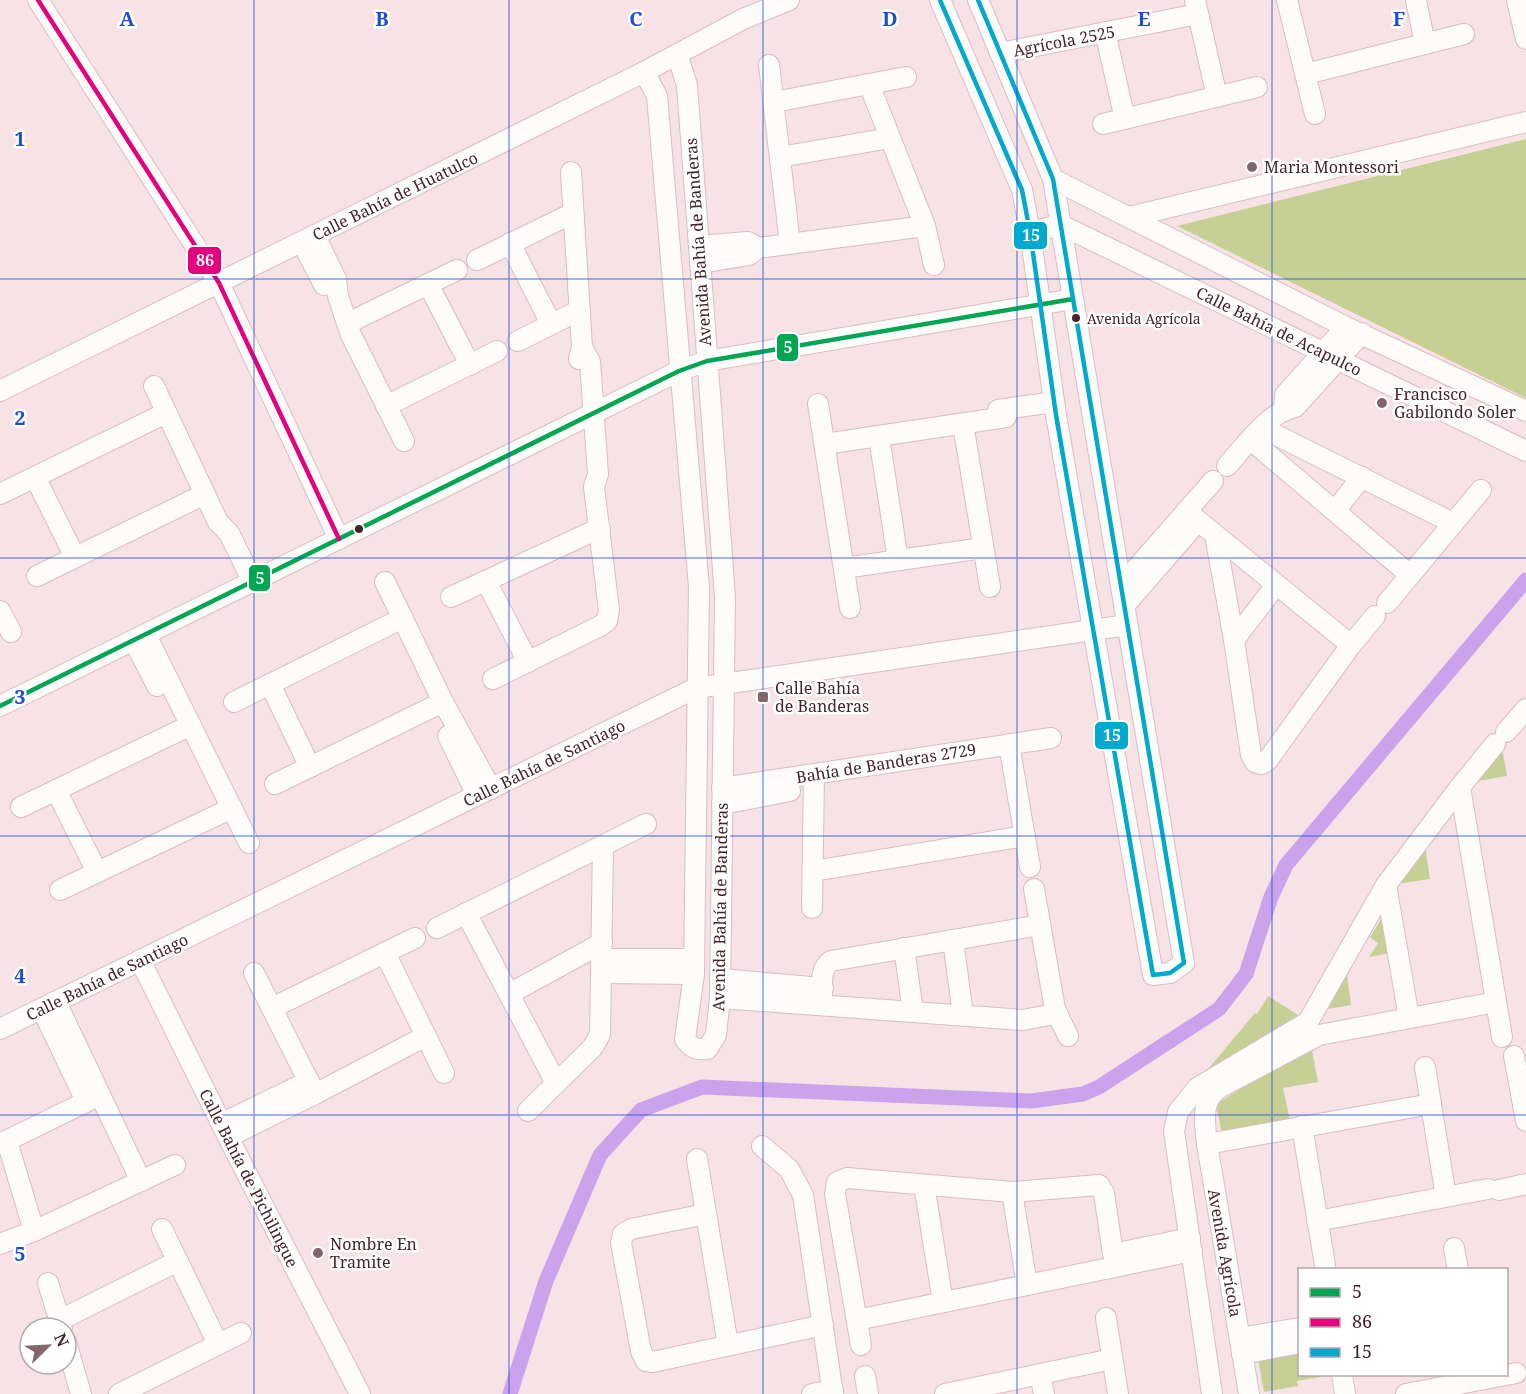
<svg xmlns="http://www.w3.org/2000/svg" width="1526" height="1394" font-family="'Noto Serif',serif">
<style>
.green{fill:#c7d094}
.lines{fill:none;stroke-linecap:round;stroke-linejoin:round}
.canal{stroke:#caa3ec;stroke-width:15}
.minor-casing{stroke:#d8bec4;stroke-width:22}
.minor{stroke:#fefbfb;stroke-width:20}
.bus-1-casing{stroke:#fff;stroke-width:9}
.bus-2-casing{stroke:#fff;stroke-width:9}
.bus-3-casing{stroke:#fff;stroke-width:9}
.bus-1{stroke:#00a651;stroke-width:4.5}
.bus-2{stroke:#e5007d;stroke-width:4.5}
.bus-3{stroke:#00a9ce;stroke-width:4.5}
.grid{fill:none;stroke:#1d4ed8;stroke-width:1.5;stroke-opacity:0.55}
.poi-dot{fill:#83666d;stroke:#fff;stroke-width:2}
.bus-dot{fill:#45232c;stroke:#fff;stroke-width:2}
.labels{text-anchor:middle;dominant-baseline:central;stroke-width:5;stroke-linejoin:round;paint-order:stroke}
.bus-label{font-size:14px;fill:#45232c;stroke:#fff;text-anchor:start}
.street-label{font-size:16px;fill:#45232c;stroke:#fff}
.poi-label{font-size:16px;fill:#45232c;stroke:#fff;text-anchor:start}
.grid-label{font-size:20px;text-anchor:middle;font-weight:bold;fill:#1d4ed8;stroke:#fff;stroke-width:5;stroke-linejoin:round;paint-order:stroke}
.line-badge{stroke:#fff;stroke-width:2}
.badge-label{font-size:16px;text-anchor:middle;font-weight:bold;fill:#fff}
</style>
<rect width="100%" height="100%" fill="#f7e2e6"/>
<!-- green -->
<g class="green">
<polygon points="1526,139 1526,398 1177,226"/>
<polygon points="1502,748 1507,776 1473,782"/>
<polygon points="1425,846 1430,879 1397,884"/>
<polygon points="1383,916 1390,953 1369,957 1378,943 1370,937"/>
<polygon points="1347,974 1351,1005 1327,1009"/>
<polygon points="1268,996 1298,1015 1211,1069 1209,1068 1255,1013 1257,1014"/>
<polygon points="1311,1045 1318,1082 1283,1088 1290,1120 1222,1134 1216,1104"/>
<polygon points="1299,1351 1300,1374 1332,1375 1297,1381 1298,1386 1264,1392 1258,1359"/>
</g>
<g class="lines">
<!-- canal -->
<polyline class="canal" points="510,1394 546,1281 600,1155 641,1110 702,1087 1031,1101 1083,1094 1099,1087 1219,1009 1246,974 1271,897 1286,865 1526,580"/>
<defs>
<g id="minor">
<polyline points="38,0 219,283 339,539"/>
<polyline points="940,0 1022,190 1030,232 1056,415 1153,975 1170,973 1184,963 1053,179 978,0"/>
<polyline points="1195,0 1217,97"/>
<polyline points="1287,0 1315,114"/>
<polyline points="1416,0 1425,44"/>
<polyline points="1517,0 1526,39"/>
<polyline points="1105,32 1125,119"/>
<polyline points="1000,53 1198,14"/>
<polyline points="769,65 790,244"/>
<path d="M644,72L657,96L699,587L694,974L685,1039C691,1048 696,1050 707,1049L716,1035L720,998L725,597L687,85L677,54"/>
<polyline points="1306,74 1464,34"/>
<polyline points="869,84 925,226 934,265"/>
<polyline points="774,102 906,77"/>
<polyline points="1103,124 1257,87"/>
<polyline points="780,157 890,138"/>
<polyline points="571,172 582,347 579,359"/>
<polyline points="1053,179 1346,327 1526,411"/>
<polyline points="1129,217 1526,122"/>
<polyline points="1030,232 1061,225 1526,451"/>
<polyline points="315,236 336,279 338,296 351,335 404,441"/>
<polyline points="302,242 324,285"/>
<polyline points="510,243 551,324"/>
<polyline points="699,246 748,242 758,248"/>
<polyline points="477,260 573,213"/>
<polyline points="700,263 749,255 758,248 925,226"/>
<polyline points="428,284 470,365"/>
<polyline points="348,323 457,270"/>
<polyline points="518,341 580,310"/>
<polyline points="154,386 218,522 229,533 253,582"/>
<polyline points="0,391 644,72 743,19 789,0"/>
<polyline points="818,404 850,608"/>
<polyline points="386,406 497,351"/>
<polyline points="1284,409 1285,395 1346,327"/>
<polyline points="1004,415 998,410 1054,402"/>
<polyline points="963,424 990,587"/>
<polyline points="1262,428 1453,523"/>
<polyline points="879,437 898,560"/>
<polyline points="1251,440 1410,575"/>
<polyline points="825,444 1006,417"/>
<path d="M1227,466C1245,446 1267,413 1295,407L1362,333"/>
<polyline points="35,477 75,557"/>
<polyline points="0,494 166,413"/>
<polyline points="1186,511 1351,645"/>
<polyline points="1335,511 1362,477"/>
<polyline points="1215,535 1234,640 1251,755 1255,762 1261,764 1267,761 1351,645 1375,616"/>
<polyline points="844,568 983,548"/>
<polyline points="37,576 205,494"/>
<polyline points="486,581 528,662"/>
<polyline points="385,582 443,702 491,789"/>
<polyline points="1121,586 1213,481"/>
<polyline points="451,597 600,528"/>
<polyline points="1387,603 1481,490"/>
<polyline points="1124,606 1198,521"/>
<polyline points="0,611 11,632"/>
<polyline points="146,635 249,843"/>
<polyline points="1234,640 1276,585"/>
<polyline points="134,641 157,686"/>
<polyline points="493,679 600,626 607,621 609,610 594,487 598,474 590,362 582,347"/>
<polyline points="270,684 310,767"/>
<polyline points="234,702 403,618"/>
<polyline points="0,706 679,371 707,361 1073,299"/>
<polyline points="1506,732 1526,709"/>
<polyline points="448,736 477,795"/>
<polyline points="1009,744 1030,867"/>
<polyline points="275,784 443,702"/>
<polyline points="1460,787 1502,1037"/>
<polyline points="722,788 1051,738"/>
<polyline points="56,790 97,872"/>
<polyline points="722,804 790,791"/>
<polyline points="21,807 191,725"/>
<polyline points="813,871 1025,836"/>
<polyline points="1386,885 1409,1018"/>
<polyline points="60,890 232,808"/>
<polyline points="812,908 814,775"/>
<polyline points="466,913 556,1083"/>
<polyline points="437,928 646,824"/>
<polyline points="953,940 963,1015"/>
<polyline points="904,948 913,1011"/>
<polyline points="385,953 444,1073"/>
<polyline points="601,959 694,959"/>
<polyline points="140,960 228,1137 360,1394"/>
<polyline points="254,973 315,1094"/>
<polyline points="601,973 694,974"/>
<polyline points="720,979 823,988"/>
<polyline points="509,994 602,943"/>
<polyline points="720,998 1023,1020 1049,1015 1055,1009 1034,889"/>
<polyline points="56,1002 141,1181"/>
<path d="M822,1004C823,990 818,969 831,961L1040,925"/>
<polyline points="272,1008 415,938"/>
<polyline points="42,1009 86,1101"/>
<polyline points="1055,1009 1068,1036"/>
<polyline points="0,1029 696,688 1127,625"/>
<polyline points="1514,1056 1526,1121"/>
<polyline points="1425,1067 1446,1197"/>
<polyline points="528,1111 593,1047 600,1034 603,845"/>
<polyline points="221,1124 309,1081"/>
<polyline points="1302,1126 1325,1265"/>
<polyline points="228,1137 315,1094 426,1036"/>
<polyline points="7,1141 34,1231"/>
<polyline points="0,1144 100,1095"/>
<polyline points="1207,1144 1431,1104"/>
<polyline points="762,1146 789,1169 803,1195 833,1394"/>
<polyline points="697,1159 728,1345"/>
<polyline points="924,1185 943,1302"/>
<polyline points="1499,1190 1526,1184"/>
<polyline points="1012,1192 1027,1285"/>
<polyline points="706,1214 631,1229 623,1234 621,1243 641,1351 646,1361 653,1362 823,1325"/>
<polyline points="1317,1221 1488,1189"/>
<polyline points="162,1229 218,1344"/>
<polyline points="0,1244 34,1231 175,1165"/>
<polyline points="1454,1248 1458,1270"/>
<polyline points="48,1283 62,1328"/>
<polyline points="1106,1318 1118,1394"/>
<polyline points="60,1320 178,1261"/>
<polyline points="857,1320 1192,1251"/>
<polyline points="1240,1338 1300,1328"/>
<polyline points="66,1342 81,1394"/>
<polyline points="861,1345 835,1194 837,1182 847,1178 1012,1192 1099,1185 1104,1193 1113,1254 1190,1238"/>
<polyline points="1242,1354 1300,1343"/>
<polyline points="1040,1374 1044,1394"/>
<polyline points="1342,1374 1345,1394"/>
<polyline points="865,1376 868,1394"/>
<polyline points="119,1394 241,1333"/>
<polyline points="812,1394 833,1390"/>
<polyline points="945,1394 1112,1359"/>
<polyline points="1212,1394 1174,1131 1178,1112 1197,1088 1308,1022 1386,885 1460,787 1495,744"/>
<path d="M1249,1394L1207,1144C1205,1123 1200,1101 1219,1088L1319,1035L1496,1002"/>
<polyline points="1406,1394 1516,1373"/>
</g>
</defs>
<!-- minor casing -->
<use href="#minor" class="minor-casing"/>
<!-- minor -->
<use href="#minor" class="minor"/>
<defs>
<polyline id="bus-1" points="0,706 679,371 707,361 1073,299"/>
<polyline id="bus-2" points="38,0 219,283 339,539"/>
<polyline id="bus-3" points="940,0 1022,190 1030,232 1056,415 1153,975 1170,973 1184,963 1053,179 978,0"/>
</defs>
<!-- bus-1 casing -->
<use href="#bus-1" class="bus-1-casing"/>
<!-- bus-2 casing -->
<use href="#bus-2" class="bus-2-casing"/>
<!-- bus-3 casing -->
<use href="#bus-3" class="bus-3-casing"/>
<!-- bus-1 -->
<use href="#bus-1" class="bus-1"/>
<!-- bus-2 -->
<use href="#bus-2" class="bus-2"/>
<!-- bus-3 -->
<use href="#bus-3" class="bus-3"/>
</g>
<!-- grid -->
<path class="grid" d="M254,0V1394M509,0V1394M763,0V1394M1017,0V1394M1272,0V1394M0,279H1526M0,558H1526M0,836H1526M0,1115H1526"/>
<!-- markers -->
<g class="poi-dot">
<circle cx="1252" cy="167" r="6"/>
<circle cx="1382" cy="403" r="6"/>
<rect x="757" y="691" width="12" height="12" rx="3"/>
<circle cx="318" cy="1253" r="6"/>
</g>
<g class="bus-dot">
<circle cx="1076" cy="318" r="5"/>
<circle cx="359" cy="529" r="5"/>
</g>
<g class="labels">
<!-- bus labels -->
<g class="bus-label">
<text x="1087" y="318">Avenida Agrícola</text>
</g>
<!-- street labels -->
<g class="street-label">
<text transform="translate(1064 41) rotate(-11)">Agrícola 2525</text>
<text transform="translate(395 196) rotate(-26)">Calle Bahía de Huatulco</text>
<text transform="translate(698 242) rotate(-94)">Avenida Bahía de Banderas</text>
<text transform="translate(1279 331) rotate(26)">Calle Bahía de Acapulco</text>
<text transform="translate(544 763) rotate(-26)">Calle Bahía de Santiago</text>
<text transform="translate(886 763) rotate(-9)">Bahía de Banderas 2729</text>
<text transform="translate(720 907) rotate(-89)">Avenida Bahía de Banderas</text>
<text transform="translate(107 977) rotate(-26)">Calle Bahía de Santiago</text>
<text transform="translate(249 1178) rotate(63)">Calle Bahía de Pichilingue</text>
<text transform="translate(1225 1253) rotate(80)">Avenida Agrícola</text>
</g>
<!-- poi labels -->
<g class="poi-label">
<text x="1264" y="167">Maria Montessori</text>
<text x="1394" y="394">Francisco<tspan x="1394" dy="18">Gabilondo Soler</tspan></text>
<text x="775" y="688">Calle Bahía<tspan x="775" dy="18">de Banderas</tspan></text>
<text x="330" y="1244">Nombre En<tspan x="330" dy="18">Tramite</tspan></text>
</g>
</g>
<g class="grid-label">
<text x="127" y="26">A</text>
<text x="382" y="26">B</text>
<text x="636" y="26">C</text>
<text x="890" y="26">D</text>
<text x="1144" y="26">E</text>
<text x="1399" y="26">F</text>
<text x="20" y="146">1</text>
<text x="20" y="425">2</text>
<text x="20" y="704">3</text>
<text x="20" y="983">4</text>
<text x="20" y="1261">5</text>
</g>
<g class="line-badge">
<rect x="1013" y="221" width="35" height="29" rx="6" fill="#00a9ce"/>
<rect x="187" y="246" width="35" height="29" rx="6" fill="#e5007d"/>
<rect x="776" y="333" width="23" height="29" rx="6" fill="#00a651"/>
<rect x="248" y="564" width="23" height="28" rx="6" fill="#00a651"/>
<rect x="1094" y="721" width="35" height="29" rx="6" fill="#00a9ce"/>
</g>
<g class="badge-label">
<text x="1031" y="241">15</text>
<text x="205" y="266">86</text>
<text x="788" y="353">5</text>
<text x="260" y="584">5</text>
<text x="1112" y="741">15</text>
</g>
<!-- legend -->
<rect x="1298" y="1268" width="210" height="108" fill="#ffffff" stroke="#b5a7ab" stroke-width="1.5"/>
<rect x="1310" y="1288" width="30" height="9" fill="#00a651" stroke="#b5a7ab" stroke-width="1.5"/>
<text x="1352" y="1298" font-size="18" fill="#45232c">5</text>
<rect x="1310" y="1318" width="30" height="9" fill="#e5007d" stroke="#b5a7ab" stroke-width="1.5"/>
<text x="1352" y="1328" font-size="18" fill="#45232c">86</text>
<rect x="1310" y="1348" width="30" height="9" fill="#00a9ce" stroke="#b5a7ab" stroke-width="1.5"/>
<text x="1352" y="1358" font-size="18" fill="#45232c">15</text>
<!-- north arrow -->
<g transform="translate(48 1346) rotate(66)"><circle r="28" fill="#ffffff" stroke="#b5a7ab" stroke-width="1.5"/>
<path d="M0-4.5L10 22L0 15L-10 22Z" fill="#83666d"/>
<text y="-9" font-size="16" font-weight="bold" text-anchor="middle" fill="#45232c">N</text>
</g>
</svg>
